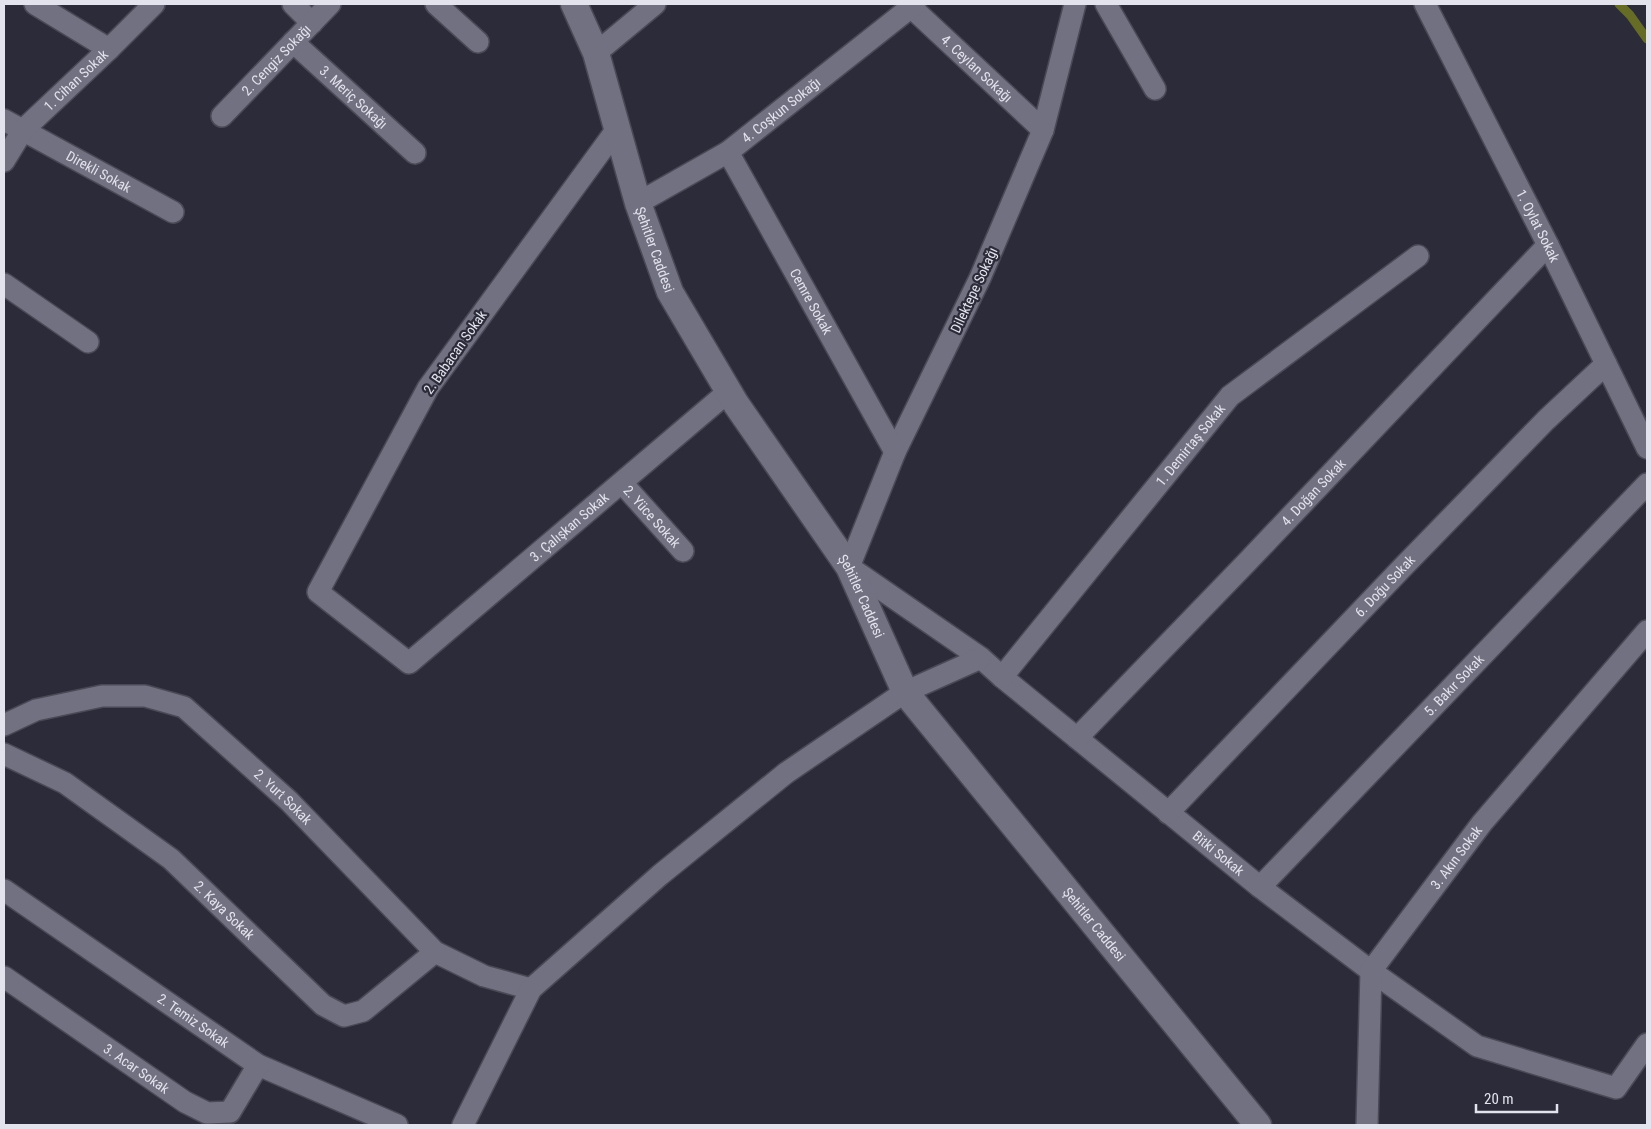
<svg xmlns="http://www.w3.org/2000/svg" width="1651" height="1129" font-family="'Roboto Condensed',sans-serif">
<style>
.lines{fill:none;stroke-linecap:round;stroke-linejoin:round}
.stream{stroke:#666b26;stroke-width:9}
.minor-casing{stroke:#4a4956;stroke-width:24}
.tertiary-casing{stroke:#4a4956;stroke-width:29}
.minor{stroke:#717182;stroke-width:21}
.tertiary{stroke:#717182;stroke-width:26}
.labels{text-anchor:middle;dominant-baseline:central;stroke-width:4.5;stroke-linejoin:round;paint-order:stroke}
.street-label{font-size:14px;fill:#e2e3ec;stroke:#2b2b3a}
</style>
<rect width="100%" height="100%" fill="#2b2b3a"/>
<g class="lines">
<!-- stream -->
<polyline class="stream" points="1619,4 1630,15 1647,39"/>
<defs>
<g id="minor">
<polyline points="35,4 109,49"/>
<polyline points="293,4 312,23"/>
<polyline points="436,4 478,42"/>
<path id="s1" d="M1075,4L1043,130L980,278L895,452L849,567L981,658L1002,677L1260,887L1371,971L1477,1046L1616,1088L1647,1044"/>
<polyline points="1106,4 1155,89"/>
<path id="s2" d="M1425,4L1548,245L1647,448"/>
<path id="s3" d="M911,7L1043,130"/>
<path id="s4" d="M293,42L415,153"/>
<polyline points="596,53 655,4"/>
<path id="s5" d="M222,116L330,4"/>
<path id="s6" d="M4,120L173,212"/>
<path id="s7" d="M617,129L428,388L318,592L409,663L728,392"/>
<path id="s8" d="M728,152L895,452"/>
<path id="s9" d="M4,161L23,130L109,49L154,4"/>
<path id="s10" d="M638,203L728,152L915,4"/>
<polyline points="4,284 88,342"/>
<path id="s11" d="M622,483L683,551"/>
<path id="s12" d="M1002,677L1230,396L1418,256"/>
<path id="s13" d="M4,725L36,710L102,696H145L184,707L289,801L435,952L484,976L531,989"/>
<path id="s14" d="M1077,738L1249,560L1548,245"/>
<path id="s15" d="M4,754L65,783L171,859L323,1005L344,1016L363,1011L435,952"/>
<path id="s16" d="M1168,813L1401,569L1546,420L1606,364"/>
<path id="s17" d="M1260,887L1647,484"/>
<path id="s18" d="M4,890L258,1065L397,1125"/>
<path id="s19" d="M4,977L185,1102L207,1113L230,1112L258,1065"/>
<polyline points="463,1125 531,989 660,875 786,773 905,692 981,658"/>
<path id="s20" d="M1367,1125L1371,971L1482,823L1647,631"/>
</g>
<g id="tertiary">
<path id="s21" d="M574,4L596,53L638,203L670,292L736,404L849,567L905,692L1258,1125"/>
</g>
</defs>
<!-- minor casing -->
<use href="#minor" class="minor-casing"/>
<!-- tertiary casing -->
<use href="#tertiary" class="tertiary-casing"/>
<!-- minor -->
<use href="#minor" class="minor"/>
<!-- tertiary -->
<use href="#tertiary" class="tertiary"/>
</g>
<g class="labels">
<!-- street labels -->
<g class="street-label">
<text stroke="none"><textPath href="#s5" startOffset="78">2. Cengiz Sokağı</textPath></text>
<text stroke="none"><textPath href="#s3" startOffset="90">4. Ceylan Sokağı</textPath></text>
<text stroke="none"><textPath href="#s9" startOffset="109">1. Cihan Sokak</textPath></text>
<text stroke="none"><textPath href="#s4" startOffset="82">3. Meriç Sokağı</textPath></text>
<text stroke="none"><textPath href="#s10" startOffset="171">4. Coşkun Sokağı</textPath></text>
<text stroke="none"><textPath href="#s6" startOffset="108">Direkli Sokak</textPath></text>
<text stroke="none"><textPath href="#s2" startOffset="249">1. Oylat Sokak</textPath></text>
<text stroke="none"><textPath href="#s21" startOffset="259">Şehitler Caddesi</textPath></text>
<text transform="translate(974 290) rotate(-65)">Dilektepe Sokağı</text>
<text stroke="none"><textPath href="#s8" startOffset="171">Cemre Sokak</textPath></text>
<text transform="translate(455 352) rotate(-55)">2. Babacan Sokak</text>
<text stroke="none"><textPath href="#s12" startOffset="299">1. Demirtaş Sokak</textPath></text>
<text stroke="none"><textPath href="#s14" startOffset="341">4. Doğan Sokak</textPath></text>
<text stroke="none"><textPath href="#s11" startOffset="45">2. Yüce Sokak</textPath></text>
<text stroke="none"><textPath href="#s7" startOffset="878">3. Çalışkan Sokak</textPath></text>
<text stroke="none"><textPath href="#s16" startOffset="314">6. Doğu Sokak</textPath></text>
<text stroke="none"><textPath href="#s21" startOffset="664">Şehitler Caddesi</textPath></text>
<text stroke="none"><textPath href="#s17" startOffset="280">5. Bakır Sokak</textPath></text>
<text stroke="none"><textPath href="#s13" startOffset="320">2. Yurt Sokak</textPath></text>
<text stroke="none"><textPath href="#s1" startOffset="1076">Bitki Sokak</textPath></text>
<text stroke="none"><textPath href="#s20" startOffset="296">3. Akın Sokak</textPath></text>
<text stroke="none"><textPath href="#s15" startOffset="272">2. Kaya Sokak</textPath></text>
<text stroke="none"><textPath href="#s21" startOffset="1069">Şehitler Caddesi</textPath></text>
<text stroke="none"><textPath href="#s18" startOffset="230">2. Temiz Sokak</textPath></text>
<text stroke="none"><textPath href="#s19" startOffset="161">3. Acar Sokak</textPath></text>
</g>
</g>
<!-- border -->
<rect width="1651" height="1129" fill="none" stroke="#e2e3ec" stroke-width="10"/>
<!-- scale -->
<path d="M1476 1104v8h81v-8" fill="none" stroke="#e2e3ec" stroke-width="2.5"/>
<text x="1484" y="1104" font-size="15" fill="#e2e3ec" stroke="#2b2b3a" stroke-width="4" paint-order="stroke">20 m</text>
</svg>
